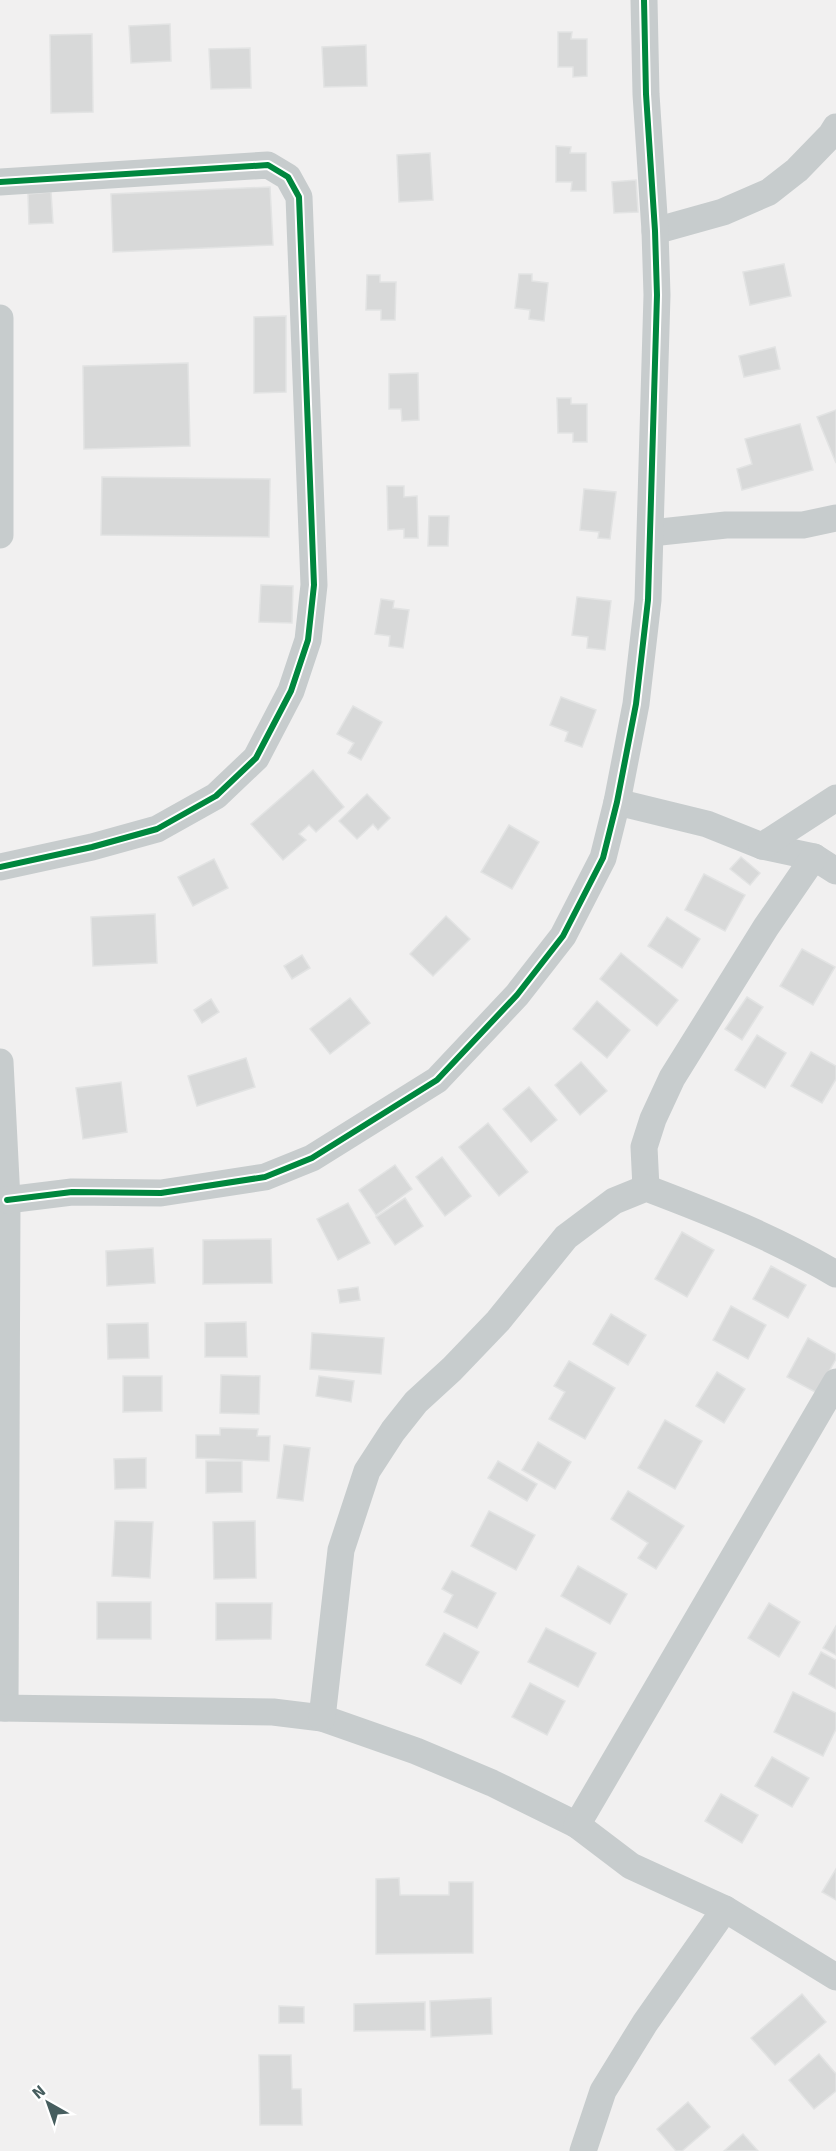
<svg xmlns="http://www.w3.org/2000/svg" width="836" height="2151" font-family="Signika,sans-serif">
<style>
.building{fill:#d8d9d9;stroke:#e2e3e3;stroke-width:1.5}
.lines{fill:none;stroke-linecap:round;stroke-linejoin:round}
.minor{stroke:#c7cccd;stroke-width:27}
.cycleway-casing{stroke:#fff;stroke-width:10}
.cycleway{stroke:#00873e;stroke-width:6}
</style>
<rect width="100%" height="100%" fill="#f1f0f0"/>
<!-- building -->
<g class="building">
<polygon points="170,24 171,61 131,63 129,26"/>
<polygon points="558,32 572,32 571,39 587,39 587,76 573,77 573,67 558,67"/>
<polygon points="92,34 93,112 51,113 50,35"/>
<polygon points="366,45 367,86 324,87 322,47"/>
<polygon points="250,48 251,88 211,89 209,49"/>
<polygon points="556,146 571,147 570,153 586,153 586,191 571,191 572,182 556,182"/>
<polygon points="430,153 433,200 399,202 397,155"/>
<polygon points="636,180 638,212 614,213 612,182"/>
<polygon points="270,187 273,245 113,252 111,194"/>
<polygon points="51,192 53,223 29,224 28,194"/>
<polygon points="784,264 791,296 750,305 743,272"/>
<polygon points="519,274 532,274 532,281 548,283 544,321 529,319 530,310 515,308"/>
<polygon points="367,275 380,275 380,282 396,282 395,320 381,320 381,310 366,310"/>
<polygon points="286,316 286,392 254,393 254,317"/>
<polygon points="775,347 780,369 744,377 739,356"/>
<polygon points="188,363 190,446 84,449 83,366"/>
<polygon points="418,373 419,420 402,421 401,409 389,409 389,374"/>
<polygon points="557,398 571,398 571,404 587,404 587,442 573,442 573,433 558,433"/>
<polygon points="836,410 836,463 817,417"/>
<polygon points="800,424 813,470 742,490 737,469 752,464 745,439"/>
<polygon points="102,477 270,479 269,537 101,535"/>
<polygon points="387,486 404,486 404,497 417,496 418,538 404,538 404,529 388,530"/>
<polygon points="584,489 616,492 610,539 598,538 599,532 580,530"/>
<polygon points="429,516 449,516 448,546 428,546"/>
<polygon points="261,585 293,586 292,623 259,622"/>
<polygon points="577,597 611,601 605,650 587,648 588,637 572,635"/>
<polygon points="381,599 394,601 393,608 409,610 403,648 389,646 390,636 375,634"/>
<polygon points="561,697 596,710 582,747 565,741 568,732 550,725"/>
<polygon points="353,706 382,722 361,760 348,753 354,743 337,734"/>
<polygon points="313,770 344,807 316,832 309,825 299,834 306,840 283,860 251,824"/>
<polygon points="367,794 390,818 378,830 373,824 357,839 339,821"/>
<polygon points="509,825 539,842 512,889 481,872"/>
<polygon points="741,857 760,873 750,885 730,869"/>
<polygon points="214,859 228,888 193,906 178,877"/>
<polygon points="704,874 745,895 725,931 685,910"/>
<polygon points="155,914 157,963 93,966 91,917"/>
<polygon points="446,916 470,939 433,976 410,954"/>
<polygon points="667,917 700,939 682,968 648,946"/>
<polygon points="802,949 835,967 813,1005 780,986"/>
<polygon points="621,953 678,1000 657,1026 600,979"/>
<polygon points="302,955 310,968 292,979 284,966"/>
<polygon points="747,997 763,1007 742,1040 725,1029"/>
<polygon points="350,998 370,1023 330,1054 310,1029"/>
<polygon points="211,999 219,1012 202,1023 194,1010"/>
<polygon points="597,1001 630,1030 607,1058 573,1029"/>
<polygon points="757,1035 786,1053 765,1088 735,1070"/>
<polygon points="811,1052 836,1066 836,1079 822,1103 791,1086"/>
<polygon points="246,1058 255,1087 197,1106 188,1076"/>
<polygon points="581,1062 607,1091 580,1115 555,1085"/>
<polygon points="121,1082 127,1132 83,1139 76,1088"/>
<polygon points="529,1087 557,1120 531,1142 503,1109"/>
<polygon points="488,1123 528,1172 499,1196 459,1147"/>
<polygon points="442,1157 471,1196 445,1216 416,1177"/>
<polygon points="395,1165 412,1189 376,1215 359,1190"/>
<polygon points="405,1198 423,1226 395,1245 376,1217"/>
<polygon points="348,1203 370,1243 338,1260 317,1219"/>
<polygon points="682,1232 714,1250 687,1297 655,1279"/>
<polygon points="271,1239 272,1283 203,1284 203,1240"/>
<polygon points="153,1248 155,1283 107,1286 106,1251"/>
<polygon points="771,1266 806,1285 788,1318 753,1299"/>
<polygon points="358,1287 360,1300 340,1303 338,1290"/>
<polygon points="731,1306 766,1325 748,1359 713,1340"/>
<polygon points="611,1314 646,1335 628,1365 593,1344"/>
<polygon points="246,1322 247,1357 205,1357 205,1323"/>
<polygon points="148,1323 149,1358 108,1359 107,1324"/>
<polygon points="312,1333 384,1338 381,1374 310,1369"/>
<polygon points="808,1338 836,1354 836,1359 817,1393 787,1377"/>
<polygon points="569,1361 615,1388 585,1439 549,1419 565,1392 554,1386"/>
<polygon points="717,1372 745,1389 724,1423 696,1406"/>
<polygon points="221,1375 260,1376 259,1414 220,1413"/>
<polygon points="123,1376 162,1376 162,1411 123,1412"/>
<polygon points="319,1376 354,1381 351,1402 316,1396"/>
<polygon points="665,1420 702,1441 675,1489 638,1468"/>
<polygon points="220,1428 258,1429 257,1436 270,1436 269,1461 196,1458 196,1435 220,1435"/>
<polygon points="538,1442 571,1462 555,1489 522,1470"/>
<polygon points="284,1445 310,1448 303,1501 277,1498"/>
<polygon points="146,1458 146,1488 115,1489 114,1459"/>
<polygon points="206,1461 242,1461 242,1492 206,1493"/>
<polygon points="498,1461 537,1484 527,1501 488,1478"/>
<polygon points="628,1491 684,1526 656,1569 638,1558 648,1543 611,1519"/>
<polygon points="489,1511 535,1535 516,1570 471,1546"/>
<polygon points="115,1521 153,1522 150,1578 112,1576"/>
<polygon points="255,1521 256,1578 214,1579 213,1522"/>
<polygon points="578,1566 627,1594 610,1624 561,1596"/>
<polygon points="452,1571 496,1593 477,1628 444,1612 453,1595 442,1589"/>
<rect x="97" y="1602" width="54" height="37"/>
<polygon points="216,1603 272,1603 271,1639 216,1640"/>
<polygon points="769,1603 800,1622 779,1657 748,1638"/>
<polygon points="836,1626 836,1655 823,1648"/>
<polygon points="546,1628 596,1653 578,1687 528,1662"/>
<polygon points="444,1633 479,1652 461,1684 426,1665"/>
<polygon points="821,1652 836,1660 836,1689 809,1674"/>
<polygon points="530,1683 565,1701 547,1735 512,1717"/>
<polygon points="793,1692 836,1713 836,1729 823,1756 774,1732"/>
<polygon points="772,1757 809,1778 792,1807 755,1786"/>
<polygon points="721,1794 758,1815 742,1843 705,1821"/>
<polygon points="836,1869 836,1900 822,1892"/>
<polygon points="399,1878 400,1895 449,1895 449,1882 473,1882 473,1953 376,1954 376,1879"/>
<polygon points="802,1994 826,2022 775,2065 751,2038"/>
<polygon points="491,1998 492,2034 431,2037 430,2001"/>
<polygon points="425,2002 425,2030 354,2031 354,2004"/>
<polygon points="279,2006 304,2007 304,2023 279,2023"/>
<polygon points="819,2054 836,2074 836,2091 814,2109 789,2080"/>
<polygon points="259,2055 291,2055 292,2089 301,2089 302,2125 260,2125"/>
<polygon points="688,2102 710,2127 682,2151 676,2151 657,2129"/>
<polygon points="743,2134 758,2151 724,2151"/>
</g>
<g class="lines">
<!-- minor -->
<g class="minor">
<polyline points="0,182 268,165 288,177 299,197 314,585 308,640 291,691 256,758 216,796 157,829 92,847 0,867"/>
<polyline points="655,231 723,212 769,192 797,170 831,135 836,127"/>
<polyline points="0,318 0,535"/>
<polyline points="651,533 726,525 803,525 836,518"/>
<polyline points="617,802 707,824 762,846 814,857 836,871"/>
<polyline points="762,846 836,798"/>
<polyline points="0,1062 7,1200 5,1708"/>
<polyline points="646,1188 644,1147 653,1119 672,1078 766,927 814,857"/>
<polyline points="7,1200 72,1192 161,1193 265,1177 312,1158 437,1080 517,995 563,936 603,858 617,802 636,704 648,600 657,295 655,231 646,94 644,0"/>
<polyline points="0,1708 273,1712 322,1718 416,1751 492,1783 577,1825 631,1866 725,1909 836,1977"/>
<path d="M322,1718L341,1550L367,1471L393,1431L416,1402L452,1369L498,1321L566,1237L614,1201L646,1188C712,1213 775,1238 836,1274"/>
<polyline points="577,1825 836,1382"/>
<polyline points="583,2151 603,2091 645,2023 725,1909"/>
</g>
<defs>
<g id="cycleway">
<polyline points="0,182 268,165 288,177 299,197 314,585 308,640 291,691 256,758 216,796 157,829 92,847 0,867"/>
<polyline points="7,1200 72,1192 161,1193 265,1177 312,1158 437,1080 517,995 563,936 603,858 617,802 636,704 648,600 657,295 655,231 646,94 644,0"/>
</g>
</defs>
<!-- cycleway casing -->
<use href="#cycleway" class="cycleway-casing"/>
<!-- cycleway -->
<use href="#cycleway" class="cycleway"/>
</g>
<!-- north arrow -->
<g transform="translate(48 2103) rotate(320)" stroke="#ffffff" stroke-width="4.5" paint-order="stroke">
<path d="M0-4.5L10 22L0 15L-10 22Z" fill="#465d5e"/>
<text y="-9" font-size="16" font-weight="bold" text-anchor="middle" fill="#465d5e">N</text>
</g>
</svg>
